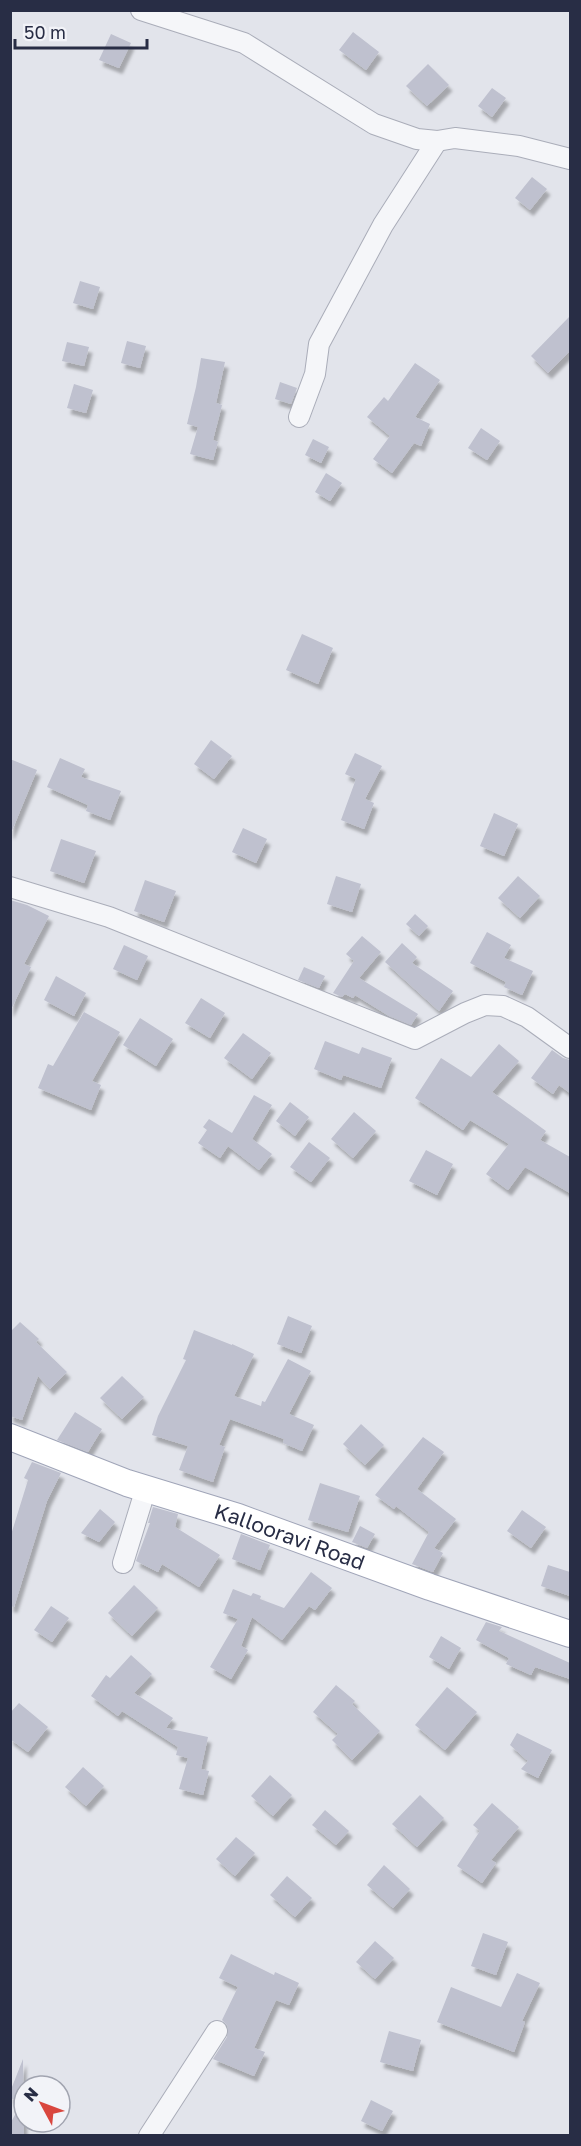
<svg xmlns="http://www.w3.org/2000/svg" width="581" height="2146" font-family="'Golos Text',sans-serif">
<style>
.building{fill:#bfc1cf;filter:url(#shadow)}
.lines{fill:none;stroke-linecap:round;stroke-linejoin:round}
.minor-casing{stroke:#aaadb9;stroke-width:22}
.major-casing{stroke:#a0a5b8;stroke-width:28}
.minor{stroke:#f5f6f9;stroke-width:20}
.major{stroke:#fff;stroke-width:26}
.labels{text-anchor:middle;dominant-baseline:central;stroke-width:5;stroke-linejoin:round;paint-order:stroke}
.street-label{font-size:21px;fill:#282d45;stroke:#f2f3f8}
</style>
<defs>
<filter id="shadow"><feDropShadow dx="3.5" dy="6" stdDeviation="1.5" flood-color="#0004"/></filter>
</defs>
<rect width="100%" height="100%" fill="#e2e4eb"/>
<!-- building -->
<g class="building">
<polygon points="353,32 379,52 366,70 339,50"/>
<polygon points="111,34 131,43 119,68 99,60"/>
<polygon points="428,64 449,85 427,106 406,86"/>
<polygon points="492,88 506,98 492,117 478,106"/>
<polygon points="532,177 547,189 530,210 515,198"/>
<polygon points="80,281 100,287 93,309 73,303"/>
<polygon points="570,316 570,351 548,373 531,356"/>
<polygon points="127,341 146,346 140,368 121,363"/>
<polygon points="67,342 89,347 84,366 62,361"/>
<polygon points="201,358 225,362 216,403 222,405 213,440 218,442 213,460 190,454 198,427 187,424 196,387"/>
<polygon points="415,363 440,380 415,417 430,424 421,446 414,443 392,473 373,459 390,436 367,417 384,397 388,401"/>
<polygon points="280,382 297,388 291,404 275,399"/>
<polygon points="74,384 93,390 86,413 67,408"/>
<polygon points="481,428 500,441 487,460 468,448"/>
<polygon points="313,439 329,447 321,463 305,455"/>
<polygon points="326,473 342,483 330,501 315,492"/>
<polygon points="302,634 333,648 318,684 286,670"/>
<polygon points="211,740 232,756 214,779 194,764"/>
<polygon points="355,753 382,766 365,799 374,803 364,829 341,820 356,779 345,774"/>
<polygon points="60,758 85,769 81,777 121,791 110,820 86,811 88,805 47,787"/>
<polygon points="10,759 37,770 11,833 10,833"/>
<polygon points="494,813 518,824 504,856 480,846"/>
<polygon points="243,828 267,839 256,863 232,852"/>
<polygon points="61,839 96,851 84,883 50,871"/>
<polygon points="336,876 361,884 352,912 327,904"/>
<polygon points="518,876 540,896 520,918 498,898"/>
<polygon points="145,880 176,891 164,922 134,911"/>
<polygon points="10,900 27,905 49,916 24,964 31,967 10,1012"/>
<polygon points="415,914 428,926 419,936 406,924"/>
<polygon points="487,932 511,945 504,958 533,971 522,995 504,987 506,982 470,963"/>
<polygon points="362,936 381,952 359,978 418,1014 411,1025 389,1016 355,995 353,998 345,994 342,997 333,993 354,961 346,954"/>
<polygon points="402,943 417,957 412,963 453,991 439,1011 385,962"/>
<polygon points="124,945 148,956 137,980 113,969"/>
<polygon points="304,967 325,976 319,988 298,980"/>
<polygon points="56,976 86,993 74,1016 44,1000"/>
<polygon points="201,998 225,1013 210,1038 185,1023"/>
<polygon points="84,1012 120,1032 92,1081 101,1085 91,1110 38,1088 48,1064 53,1066"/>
<polygon points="140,1018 173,1039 156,1066 123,1045"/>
<polygon points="243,1033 271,1053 252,1079 224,1058"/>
<polygon points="325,1041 359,1054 362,1047 392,1058 381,1088 343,1075 341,1080 314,1069"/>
<polygon points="499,1044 519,1061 492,1092 546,1131 540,1140 570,1157 570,1193 525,1167 508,1190 486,1174 509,1144 470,1120 463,1130 415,1098 441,1058 471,1077"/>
<polygon points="552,1050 563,1058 570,1060 570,1093 559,1085 553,1094 531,1078"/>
<polygon points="254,1095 272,1105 252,1139 272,1154 259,1170 228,1146 220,1158 198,1143 207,1130 203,1127 209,1119 232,1133"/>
<polygon points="290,1102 309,1117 295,1136 276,1121"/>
<polygon points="354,1112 376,1131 353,1158 331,1139"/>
<polygon points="309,1142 330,1158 311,1182 290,1167"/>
<polygon points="426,1150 453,1164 437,1195 409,1181"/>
<polygon points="288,1316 312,1326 301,1353 277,1344"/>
<polygon points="20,1322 39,1339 36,1342 67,1372 50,1389 38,1376 22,1420 10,1416 10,1332"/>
<polygon points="194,1330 232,1345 232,1344 254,1354 234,1396 261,1406 262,1401 265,1402 288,1359 311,1371 289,1414 314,1425 302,1451 283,1443 284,1439 230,1419 219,1445 225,1447 213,1482 179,1470 188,1446 152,1435 158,1416 186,1360 183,1359"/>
<polygon points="122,1376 144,1397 122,1419 100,1398"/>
<polygon points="75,1412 102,1429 88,1452 57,1440"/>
<polygon points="361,1424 384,1445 365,1465 343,1444"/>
<polygon points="423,1437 444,1452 417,1489 456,1519 434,1548 443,1553 433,1572 412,1564 429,1532 396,1506 394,1509 375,1495"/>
<polygon points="32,1462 61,1473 47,1501 14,1607 10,1606 10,1538 28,1480 24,1478"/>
<polygon points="320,1483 360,1496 348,1532 308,1520"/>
<polygon points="153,1507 178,1514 175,1527 220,1555 199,1587 162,1564 158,1572 136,1561 150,1523 148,1523"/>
<polygon points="100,1509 115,1522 99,1542 81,1533"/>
<polygon points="522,1510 546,1527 531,1548 507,1531"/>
<polygon points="360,1526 375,1534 367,1548 352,1542"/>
<polygon points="241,1534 270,1545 260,1570 232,1559"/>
<polygon points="548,1565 570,1572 570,1596 541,1586"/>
<polygon points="311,1572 332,1588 315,1610 309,1606 282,1640 252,1617 241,1646 248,1650 231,1679 210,1667 238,1619 223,1613 233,1589 251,1596 253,1593 261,1596 260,1599 284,1608"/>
<polygon points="134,1585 158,1608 132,1636 108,1613"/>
<polygon points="51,1606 69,1618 52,1642 34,1630"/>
<polygon points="486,1622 502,1627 499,1631 570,1663 570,1679 535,1667 531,1675 506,1664 509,1658 476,1640"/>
<polygon points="441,1636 461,1648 449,1669 429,1657"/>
<polygon points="131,1655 152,1674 134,1693 173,1718 166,1728 208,1737 201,1769 209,1771 203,1795 179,1789 188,1758 176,1755 178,1747 122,1711 118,1716 91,1696 106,1675 110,1678"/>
<polygon points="336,1685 355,1701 352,1704 380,1731 352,1760 332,1740 338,1734 313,1712"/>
<polygon points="447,1687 477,1712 445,1750 415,1725"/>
<polygon points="19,1703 48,1727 28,1752 10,1739 10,1713"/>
<polygon points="517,1733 552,1750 538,1778 521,1769 528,1761 510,1745"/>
<polygon points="83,1767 104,1786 86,1806 65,1787"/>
<polygon points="270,1775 292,1795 273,1816 251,1796"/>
<polygon points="420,1795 444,1818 417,1847 392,1824"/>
<polygon points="492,1803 519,1827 491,1860 496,1863 482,1883 457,1866 480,1831 473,1825"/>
<polygon points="325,1810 349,1831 336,1845 312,1825"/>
<polygon points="236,1837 255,1853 235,1876 216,1859"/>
<polygon points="384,1865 410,1889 393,1908 367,1885"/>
<polygon points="287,1876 312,1898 295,1917 270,1895"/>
<polygon points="483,1933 508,1942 496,1975 471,1966"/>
<polygon points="375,1941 394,1958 375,1979 356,1962"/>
<polygon points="231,1954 274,1975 275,1972 299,1983 289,2005 276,2000 254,2048 265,2052 254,2076 213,2059 227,2037 228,2026 222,2020 238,1987 219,1978"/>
<polygon points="517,1973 540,1983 522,2021 525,2022 514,2052 437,2022 451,1987 501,2007"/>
<polygon points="389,2031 421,2040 413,2071 380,2062"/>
<polygon points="23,2059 24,2136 10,2136 10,2124 22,2102 10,2098 10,2092"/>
<polygon points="371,2100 393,2111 382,2131 361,2121"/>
</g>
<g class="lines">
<defs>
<g id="minor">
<polyline points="141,10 244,43 374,124 417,139 437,141 455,138 519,146 570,159"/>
<polyline points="299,417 315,374 319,344 383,225 437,141"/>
<polyline points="10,887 109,917 415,1039 465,1013 485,1005 503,1006 527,1017 570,1048"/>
<polyline points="123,1563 146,1488"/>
<polyline points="149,2136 217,2031"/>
</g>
<g id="major">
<path id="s1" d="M10,1437L127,1483L238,1517L430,1587L570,1634"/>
</g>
</defs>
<!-- minor casing -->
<use href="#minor" class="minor-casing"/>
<!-- major casing -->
<use href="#major" class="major-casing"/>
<!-- minor -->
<use href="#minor" class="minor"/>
<!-- major -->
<use href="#major" class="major"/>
</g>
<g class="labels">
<!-- street labels -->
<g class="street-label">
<text stroke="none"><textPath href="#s1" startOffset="297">Kallooravi Road</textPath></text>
</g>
</g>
<!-- border -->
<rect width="581" height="2146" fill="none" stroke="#282d45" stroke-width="24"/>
<!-- north arrow -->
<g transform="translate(42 2104) rotate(311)"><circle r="28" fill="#f2f3f8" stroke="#a1a4b0" stroke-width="1.5"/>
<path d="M0-4.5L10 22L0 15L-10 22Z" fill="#d9463e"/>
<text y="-9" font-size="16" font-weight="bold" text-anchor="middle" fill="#282d45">N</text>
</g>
<!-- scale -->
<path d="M15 39v9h132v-9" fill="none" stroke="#282d45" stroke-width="3"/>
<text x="24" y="39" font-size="18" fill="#282d45" stroke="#f2f3f8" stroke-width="4.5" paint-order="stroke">50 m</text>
</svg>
